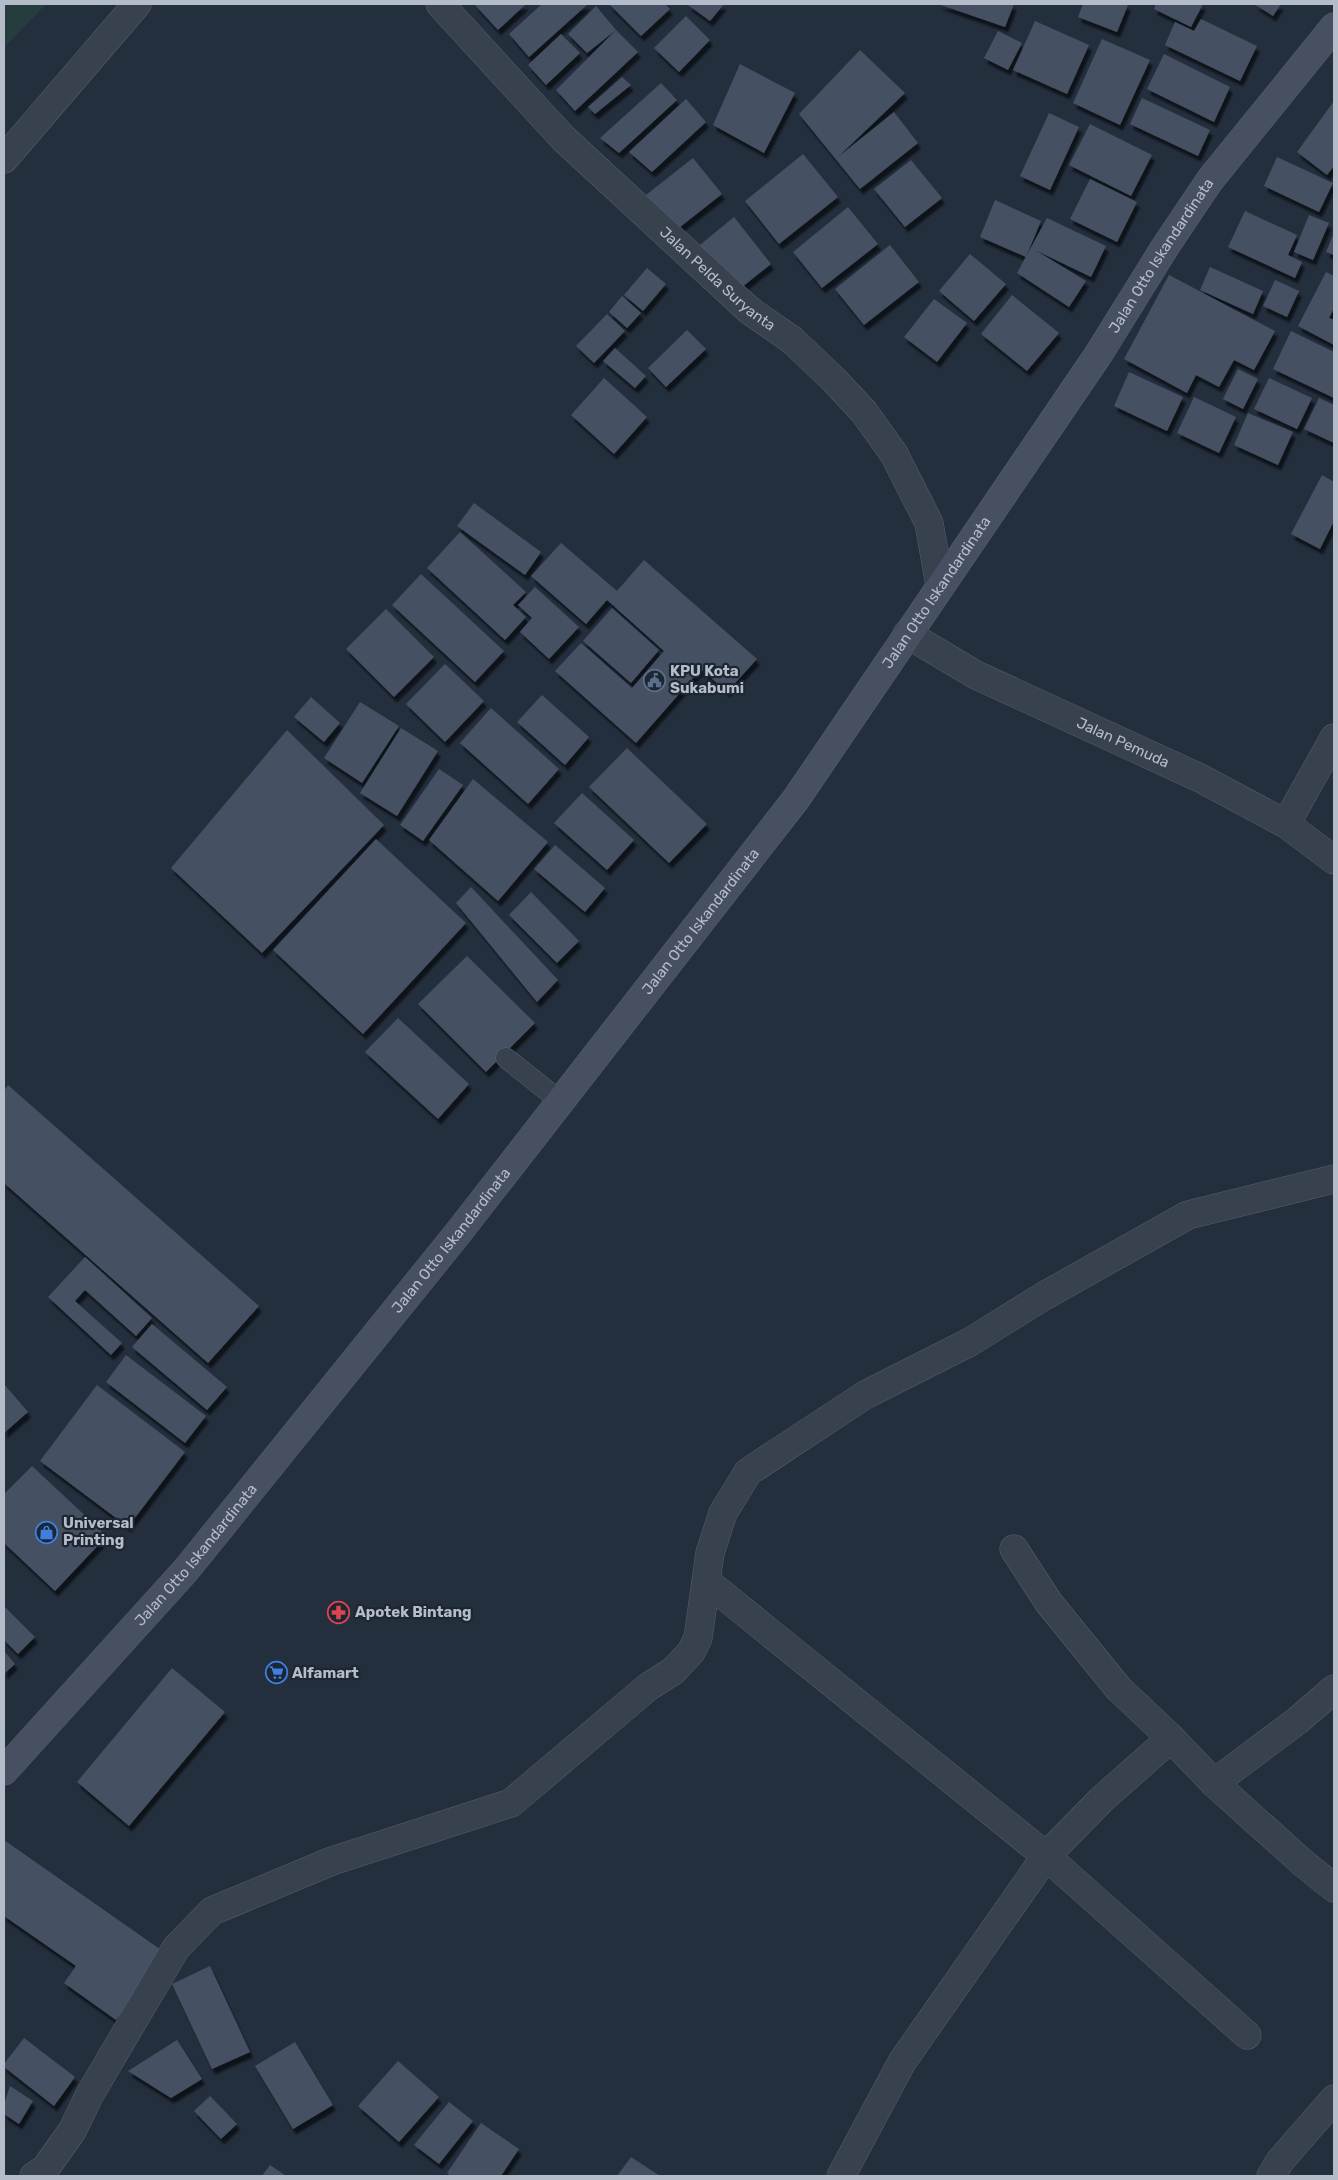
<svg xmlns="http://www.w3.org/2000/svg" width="1338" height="2180" font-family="Rubik,sans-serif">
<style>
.green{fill:#263c3f}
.building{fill:#455162;filter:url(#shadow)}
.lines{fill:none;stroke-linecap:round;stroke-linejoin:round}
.service-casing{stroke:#565f6c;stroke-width:21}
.minor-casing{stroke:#565f6c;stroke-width:29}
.tertiary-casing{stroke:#565f6c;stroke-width:29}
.secondary-casing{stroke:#565f6c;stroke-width:29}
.service{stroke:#38414e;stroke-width:20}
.minor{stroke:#38414e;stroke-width:28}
.tertiary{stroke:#38414e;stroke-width:28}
.secondary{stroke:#465061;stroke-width:28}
.labels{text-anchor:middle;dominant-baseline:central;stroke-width:4.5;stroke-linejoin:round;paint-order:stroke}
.street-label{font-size:15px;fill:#b4bcc9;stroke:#1d2633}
.poi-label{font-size:15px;font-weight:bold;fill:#b4bcc9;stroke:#1d2633;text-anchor:start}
</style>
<defs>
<filter id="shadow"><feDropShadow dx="3" dy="5.5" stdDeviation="1" flood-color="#0009"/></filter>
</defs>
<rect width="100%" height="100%" fill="#242f3e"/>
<!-- green -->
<polygon class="green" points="4,4 46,4 4,48"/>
<!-- building -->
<g class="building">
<polygon points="474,4 526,4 498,30"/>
<polygon points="542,4 588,4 529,57 509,34"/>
<polygon points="609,4 665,4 670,9 641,36"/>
<polygon points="690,4 724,4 710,21 688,5"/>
<polygon points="938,4 1014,4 1005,27"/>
<polygon points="1083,4 1126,4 1128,5 1117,32 1078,17"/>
<polygon points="1156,4 1203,4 1191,27 1154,9"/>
<polygon points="1254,4 1281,4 1273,16"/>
<polygon points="596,6 616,30 587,53 568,34"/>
<polygon points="686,16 710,40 679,72 654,48"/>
<polygon points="1201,19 1257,46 1240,81 1165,45 1175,22 1194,31"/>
<polygon points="1035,21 1089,45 1067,94 1013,70"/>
<polygon points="616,30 638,52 575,111 556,90"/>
<polygon points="998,31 1022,43 1008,70 984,58"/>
<polygon points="561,34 580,53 546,85 528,65"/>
<polygon points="1102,39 1150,60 1120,125 1073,103"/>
<polygon points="860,50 905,93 838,157 894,112 918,143 860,189 799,114"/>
<polygon points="1164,54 1230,87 1214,122 1147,89"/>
<polygon points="740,64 795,93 764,153 713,125"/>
<polygon points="622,77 631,85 595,114 588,107"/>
<polygon points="661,83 677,100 619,153 600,138"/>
<polygon points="1142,98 1210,130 1198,156 1130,124"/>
<polygon points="686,99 706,122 652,172 629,152"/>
<polygon points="1334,101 1334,166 1327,175 1297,152"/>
<polygon points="1049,113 1079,127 1050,190 1020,176"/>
<polygon points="1090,124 1152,155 1131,196 1069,165"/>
<polygon points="803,154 838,197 779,244 745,201"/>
<polygon points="1277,157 1333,183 1319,212 1264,186"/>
<polygon points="693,158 722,194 675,231 646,195"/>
<polygon points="911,160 942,198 905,227 874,189"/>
<polygon points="1090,179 1137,202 1117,242 1070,219"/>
<polygon points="995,200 1041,221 1026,257 980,237"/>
<polygon points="848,207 878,244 822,288 793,252"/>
<polygon points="1245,211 1297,235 1288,255 1302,262 1295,278 1228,247"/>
<polygon points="1309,215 1329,223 1313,260 1294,252"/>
<polygon points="734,217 771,264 737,291 700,245"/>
<polygon points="1047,218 1106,246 1091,277 1035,250 1086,281 1069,307 1017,273"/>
<polygon points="1334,233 1334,255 1326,252"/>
<polygon points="890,245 919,282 864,325 835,289"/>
<polygon points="970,254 1006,284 974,321 939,291"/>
<polygon points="1210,267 1263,291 1253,314 1200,290"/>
<polygon points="647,268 666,284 643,311 624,295"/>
<polygon points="1326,272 1334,276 1334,308 1329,318 1334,320 1334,345 1298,326"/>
<polygon points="1169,275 1275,331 1254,370 1234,360 1219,387 1196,375 1187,393 1124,359"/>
<polygon points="1275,280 1299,291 1287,317 1263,306"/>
<polygon points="1012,295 1059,333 1027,371 981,334"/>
<polygon points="622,296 641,313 627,328 609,312"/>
<polygon points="934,299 967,323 937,362 904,337"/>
<polygon points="607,314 625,331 594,363 576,346"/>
<polygon points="687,330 706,349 666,387 648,368"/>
<polygon points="1291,331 1334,352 1334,398 1273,369"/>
<polygon points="615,348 646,376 635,388 603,361"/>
<polygon points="1238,369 1258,379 1243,409 1223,399"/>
<polygon points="1129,372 1183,397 1167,431 1114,406"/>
<polygon points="604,378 647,417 614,454 571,415"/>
<polygon points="1269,378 1312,398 1297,429 1254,409"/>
<polygon points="1194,397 1236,417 1219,453 1177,433"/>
<polygon points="1319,398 1334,405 1334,443 1304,429"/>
<polygon points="1248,413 1293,432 1278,465 1234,445"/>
<polygon points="1322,475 1334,482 1334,521 1320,549 1291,534"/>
<polygon points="474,503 541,552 525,575 457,526"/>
<polygon points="460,532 526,592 513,605 526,617 505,640 427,568"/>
<polygon points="561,543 617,591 644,560 757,659 727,692 701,669 636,743 555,671 581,643 632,688 664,651 607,600 586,624 531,576"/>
<polygon points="421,574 504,651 475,682 392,605"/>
<polygon points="535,587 579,627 549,659 520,632 532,618 518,605"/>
<polygon points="612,608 659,650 631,683 583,641"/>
<polygon points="386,609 434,657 394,697 346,649"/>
<polygon points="445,664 484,701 445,742 406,704"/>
<polygon points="542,695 589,737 565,765 517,722"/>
<polygon points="311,697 340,723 324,742 294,717"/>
<polygon points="360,702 399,726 362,783 324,758"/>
<polygon points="491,708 559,769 528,804 460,743"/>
<polygon points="401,728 438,751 397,816 360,793"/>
<polygon points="287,730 384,825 262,953 171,868"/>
<polygon points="627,748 707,824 669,863 589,787"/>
<polygon points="439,769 463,785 423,841 400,825"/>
<polygon points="473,779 548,842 498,901 429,840"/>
<polygon points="582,793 634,840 607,870 554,823"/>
<polygon points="376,839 466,923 363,1034 273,950"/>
<polygon points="555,845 605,888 585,912 534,869"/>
<polygon points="471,887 558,980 537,1002 456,903"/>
<polygon points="531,892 579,941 557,963 509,915"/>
<polygon points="467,956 535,1023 486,1072 418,1004"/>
<polygon points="398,1018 469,1084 438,1119 365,1052"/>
<polygon points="8,1085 259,1306 208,1363 4,1183 4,1091"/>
<polygon points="85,1257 152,1318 136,1336 85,1290 75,1301 122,1343 111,1355 48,1297"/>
<polygon points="152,1324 227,1387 207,1410 132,1347"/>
<polygon points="126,1355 206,1416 185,1443 106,1382"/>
<polygon points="4,1384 28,1412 4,1433"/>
<polygon points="97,1385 185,1452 128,1527 40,1461"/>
<polygon points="32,1466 107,1536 55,1591 4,1543 4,1494"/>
<polygon points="4,1606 35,1637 18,1654 4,1640"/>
<polygon points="4,1651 15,1664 4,1674"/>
<polygon points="172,1668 225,1712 129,1826 77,1782"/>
<polygon points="4,1840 164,1952 116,2020 64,1983 76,1966 4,1916"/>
<polygon points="210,1966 250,2052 212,2069 172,1984"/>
<polygon points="24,2038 75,2077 54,2106 4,2067 4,2064"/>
<polygon points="177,2040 202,2079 171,2098 128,2071"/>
<polygon points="295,2042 333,2105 293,2129 255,2066"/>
<polygon points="398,2061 439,2097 399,2142 358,2106"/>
<polygon points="10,2086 33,2101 19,2124 4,2114 4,2105"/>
<polygon points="210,2096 237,2124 221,2139 194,2111"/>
<polygon points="449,2102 473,2121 439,2164 414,2145"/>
<polygon points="481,2123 519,2149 501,2176 451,2176 447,2173"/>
<polygon points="631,2157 660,2176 617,2176"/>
<polygon points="270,2165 286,2176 262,2176"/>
</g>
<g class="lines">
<defs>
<polyline id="service" points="506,1058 560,1101"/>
<g id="minor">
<path id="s1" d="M440,4L563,138L749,310L792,340L834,380L864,412L894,454L929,523L940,586"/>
<polyline points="4,159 137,4"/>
<polyline points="1286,824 1334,738"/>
<polyline points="1014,1549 1049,1603 1119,1689 1171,1738 1214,1783 1303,1863 1334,1888"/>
<polyline points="706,1581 1046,1856 1247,2035"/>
<polyline points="1214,1783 1297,1721 1334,1689"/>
<polyline points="34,2176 45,2169 72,2131 90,2094 176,1948 212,1911 332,1861 511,1803 648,1687 673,1671 691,1652 698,1638 710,1553 723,1513 748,1472 865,1395 970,1342 1044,1296 1188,1215 1334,1179"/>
<polyline points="841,2176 902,2062 1046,1856 1101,1800 1171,1738"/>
<polyline points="1271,2176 1280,2161 1334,2099"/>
</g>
<g id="tertiary">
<path id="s2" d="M907,634L976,675L1200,778L1286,824L1334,860"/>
</g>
<g id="secondary">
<path id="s3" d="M4,1771L186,1570L458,1233L796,799L1098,355L1165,247L1210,180L1334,27"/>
</g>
</defs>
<!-- service casing -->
<use href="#service" class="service-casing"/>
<!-- minor casing -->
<use href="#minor" class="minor-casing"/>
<!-- tertiary casing -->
<use href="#tertiary" class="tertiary-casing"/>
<!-- secondary casing -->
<use href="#secondary" class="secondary-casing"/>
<!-- service -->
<use href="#service" class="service"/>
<!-- minor -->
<use href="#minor" class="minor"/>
<!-- tertiary -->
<use href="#tertiary" class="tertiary"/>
<!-- secondary -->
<use href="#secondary" class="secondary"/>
</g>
<!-- icons -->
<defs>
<symbol id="civic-ring" viewBox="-11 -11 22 22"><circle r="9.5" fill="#1d2633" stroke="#5c6f8a" stroke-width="1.5"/><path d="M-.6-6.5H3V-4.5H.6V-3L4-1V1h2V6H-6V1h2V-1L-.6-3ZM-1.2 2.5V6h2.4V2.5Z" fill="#5c6f8a"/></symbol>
<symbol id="shop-ring" viewBox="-11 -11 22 22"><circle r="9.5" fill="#1d2633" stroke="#3f7fe0" stroke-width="1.5"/><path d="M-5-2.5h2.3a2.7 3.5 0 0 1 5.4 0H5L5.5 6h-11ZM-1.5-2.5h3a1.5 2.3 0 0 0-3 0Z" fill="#3f7fe0"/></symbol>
<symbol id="pharmacy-ring" viewBox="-11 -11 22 22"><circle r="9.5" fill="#1d2633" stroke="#e0444e" stroke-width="1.5"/><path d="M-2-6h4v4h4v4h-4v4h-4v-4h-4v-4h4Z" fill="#e0444e"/></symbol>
<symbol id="supermarket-ring" viewBox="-11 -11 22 22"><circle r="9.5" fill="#1d2633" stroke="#3f7fe0" stroke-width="1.5"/><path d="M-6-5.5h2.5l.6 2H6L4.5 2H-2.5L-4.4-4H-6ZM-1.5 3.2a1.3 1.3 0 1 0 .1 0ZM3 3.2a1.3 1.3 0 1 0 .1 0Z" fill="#3f7fe0"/></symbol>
</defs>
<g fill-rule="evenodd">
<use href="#civic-ring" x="642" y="668" width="25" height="25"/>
<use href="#shop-ring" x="34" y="1520" width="25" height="25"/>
<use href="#pharmacy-ring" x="326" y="1600" width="25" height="25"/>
<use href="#supermarket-ring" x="264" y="1660" width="25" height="25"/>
</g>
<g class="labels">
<!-- street labels -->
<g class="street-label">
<text stroke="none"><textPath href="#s3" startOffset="1909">Jalan Otto Iskandardinata</textPath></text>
<text stroke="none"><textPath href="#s1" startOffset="391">Jalan Pelda Suryanta</textPath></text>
<text stroke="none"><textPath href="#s3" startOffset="1504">Jalan Otto Iskandardinata</textPath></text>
<text stroke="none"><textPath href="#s2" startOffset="242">Jalan Pemuda</textPath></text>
<text stroke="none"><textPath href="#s3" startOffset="1099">Jalan Otto Iskandardinata</textPath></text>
<text stroke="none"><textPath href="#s3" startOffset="694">Jalan Otto Iskandardinata</textPath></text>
<text stroke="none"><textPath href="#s3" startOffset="289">Jalan Otto Iskandardinata</textPath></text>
</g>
<!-- poi labels -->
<g class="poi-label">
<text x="670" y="671">KPU Kota<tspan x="670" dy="17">Sukabumi</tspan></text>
<text x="63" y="1523">Universal<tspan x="63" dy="17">Printing</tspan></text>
<text x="355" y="1612">Apotek Bintang</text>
<text x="292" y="1673">Alfamart</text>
</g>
</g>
<!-- border -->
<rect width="1338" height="2180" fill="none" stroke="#b4bcc9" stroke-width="10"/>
</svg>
